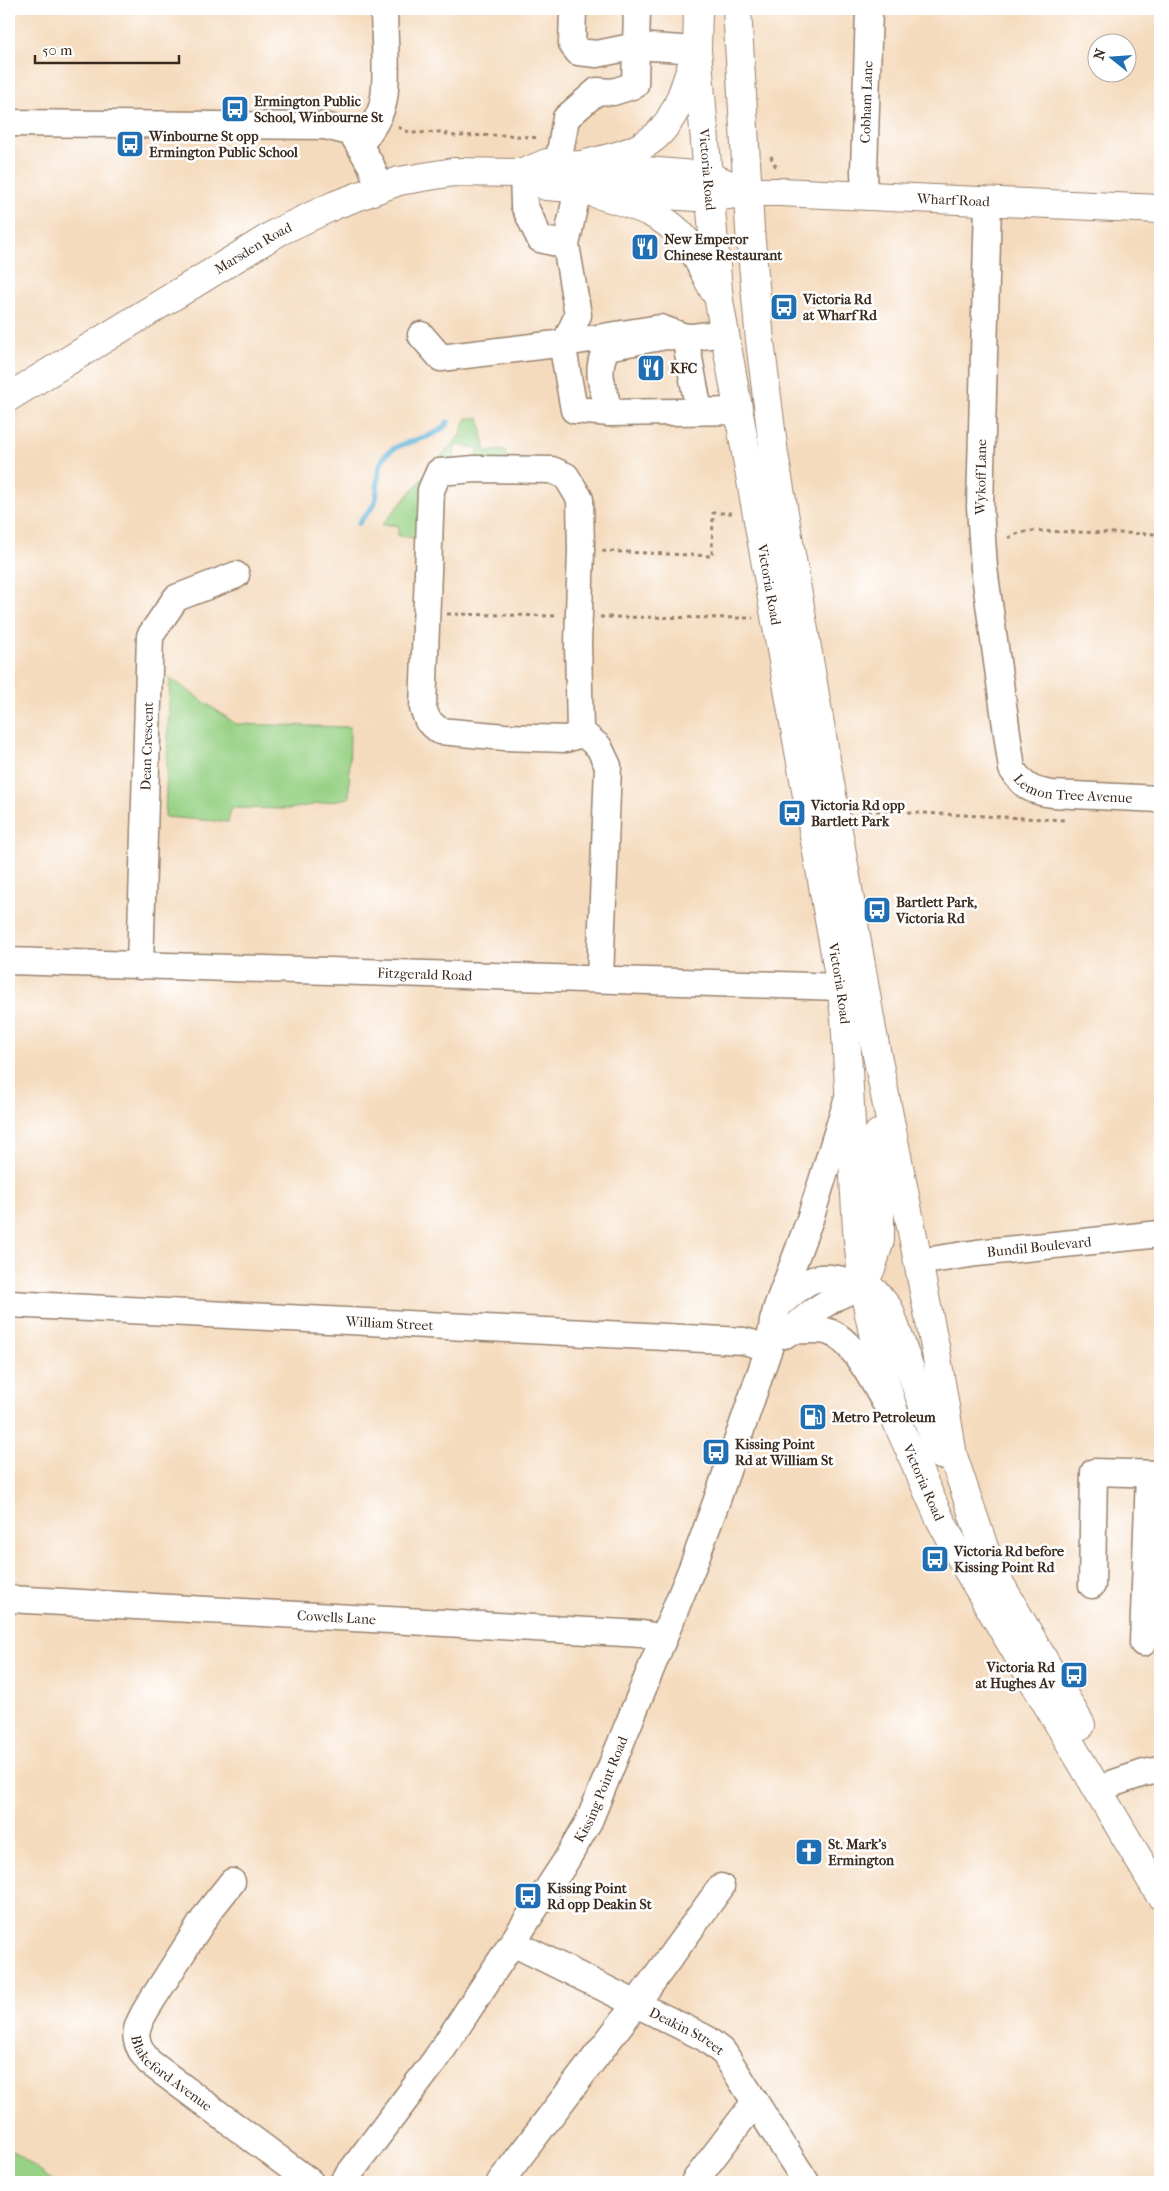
<svg xmlns="http://www.w3.org/2000/svg" width="1169" height="2191" font-family="'IM FELL French Canon',serif">
<style>
.green{fill:#98d285;stroke:#6a7e52}
.lines{fill:none;stroke-linecap:round;stroke-linejoin:round}
.stream{stroke:#58afd5;stroke-width:5.5}
.minor-casing{stroke:#98826e;stroke-width:29}
.major-casing{stroke:#98826e;stroke-width:30}
.highway-casing{stroke:#98826e;stroke-width:30}
.path{stroke:#98826e;stroke-width:3;stroke-dasharray:4 4;stroke-linecap:butt}
.minor{stroke:#fff;stroke-width:26}
.major{stroke:#fff;stroke-width:28}
.highway{stroke:#fff;stroke-width:28}
.labels{text-anchor:middle;dominant-baseline:central;stroke-width:5;stroke-linejoin:round;paint-order:stroke}
.poi-label{font-size:14px;font-weight:bold;fill:#3b2a1e;stroke:#fff;text-anchor:start}
.street-label{font-size:14px;fill:#3b2a1e;stroke:#fff}
</style>
<rect width="100%" height="100%" fill="#fff"/>
<filter id="ink" filterUnits="userSpaceOnUse"><feTurbulence type="fractalNoise" baseFrequency=".02" numOctaves="2"/><feDisplacementMap in="SourceGraphic" scale="10" xChannelSelector="R" yChannelSelector="G"/><feConvolveMatrix kernelMatrix="1 2 1 2 8 2 1 2 1" color-interpolation-filters="sRGB"/></filter>
<filter id="wash" filterUnits="userSpaceOnUse"><feTurbulence type="fractalNoise" baseFrequency=".0096" numOctaves="4" result="noise"/><feDisplacementMap in="SourceGraphic" scale="20" xChannelSelector="R" yChannelSelector="G"/><feGaussianBlur stdDeviation="1.12" result="paint"/><feColorMatrix in="noise" values="0 0 0 0 0 0 0 0 0 0 0 0 0 0 0 0 0 1.4 0 .05"/><feComposite in="paint" operator="in"/></filter>
<g filter="url(#wash)">
<rect width="100%" height="100%" fill="#f5dbbe"/>
<!-- green -->
<g class="green">
<polygon points="467,418 479,418 486,452 505,450 508,469 475,469 478,448 455,445 454,459 416,538 398,536 398,525 382,525 460,435"/>
<polygon points="170,678 236,724 350,727 349,798 290,809 231,808 228,822 165,817"/>
<polygon points="9,2148 54,2182 9,2182"/>
</g>
<g class="lines">
<!-- stream -->
<path class="stream" d="M359,523C363,517 370,511 374,505C380,491 374,470 385,456C400,438 435,442 448,422"/>
</g>
</g>
<g filter="url(#ink)">
<g class="lines">
<defs>
<g id="minor">
<polyline points="573,9 572,44 578,52 597,54 636,46 697,50"/>
<polyline points="9,123 325,126 349,132 353,135 371,165 379,187"/>
<path d="M360,145C368,133 378,121 382,107C389,86 384,34 384,9"/>
<polyline points="558,164 566,118 597,91 613,92 635,85 637,9"/>
<polyline points="523,173 524,205 540,239 566,245"/>
<polyline points="578,188 566,245 578,315 565,343 564,354 574,410 610,413 740,411"/>
<path id="s1" d="M865,196L864,171L869,9"/>
<path id="s2" d="M988,202L980,507L984,568L1012,769C1024,787 1031,791 1052,794L1160,799"/>
<polyline points="421,335 441,358 565,343 660,328 685,337"/>
<polyline points="685,337 699,411"/>
<path d="M610,413C603,388 594,371 607,347L666,336L693,337L725,333"/>
<polygon points="475,469 552,470 566,476 580,499 581,550 578,644 580,731 575,736 566,739 505,737 440,731 428,721 423,708 431,490 439,472"/>
<polyline points="580,731 599,747 608,766 600,978"/>
<path id="s3" d="M9,961L841,987"/>
<path id="s4" d="M140,966L150,636L176,598L236,575"/>
<path id="s5" d="M918,1262L977,1253L1160,1234"/>
<path id="s6" d="M9,1304L744,1341L769,1348"/>
<path d="M779,1305C815,1273 817,1273 863,1285"/>
<path d="M790,1331C802,1330 815,1329 826,1331C854,1338 874,1385 889,1409"/>
<polyline points="785,1335 811,1313 836,1297 863,1285"/>
<polyline points="1092,1585 1094,1472 1160,1474"/>
<path id="s7" d="M9,1599L642,1634L664,1638"/>
<polyline points="1143,1643 1149,1474"/>
<polyline points="1114,1783 1144,1773 1160,1770"/>
<path id="s8" d="M232,1882L209,1911L147,2008C133,2032 132,2040 149,2062L310,2182"/>
<path id="s9" d="M513,1943L705,2038L724,2053L806,2182"/>
<path id="s10" d="M343,2182L436,2059L564,1864L589,1821L694,1563L718,1497L769,1348L773,1321L777,1307L810,1219L848,1098"/>
<polyline points="500,2182 636,2004 721,1887"/>
<polyline points="694,2182 755,2102"/>
</g>
<g id="major">
<path id="s11" d="M523,173L546,186L681,196L710,198L748,192H780L1160,209"/>
<path id="s12" d="M9,397L278,232L335,205L399,181L454,172L523,173L547,163L708,176L748,192"/>
</g>
<g id="highway">
<path id="s13" d="M698,9L697,50L719,301L841,987L845,1017L857,1230L863,1285L879,1362L897,1422L940,1519L964,1564L1160,1895"/>
<polyline points="737,9 750,230 760,341 774,454 872,1030 936,1352 953,1456 991,1568 1081,1725"/>
<path d="M578,166C599,160 626,156 645,144C675,127 684,89 694,58"/>
<path d="M578,188C617,201 666,209 690,246C699,260 706,276 714,291"/>
<polyline points="865,1281 872,1266 880,1240 880,1171 878,1134"/>
<polyline points="863,1285 876,1293 889,1309 940,1455"/>
</g>
</defs>
<!-- minor casing -->
<use href="#minor" class="minor-casing"/>
<!-- major casing -->
<use href="#major" class="major-casing"/>
<!-- highway casing -->
<use href="#highway" class="highway-casing"/>
<!-- path -->
<g class="path">
<polyline points="398,127 411,133 440,132 455,136 507,135 540,138"/>
<polyline points="771,156 773,163 779,169"/>
<polyline points="1008,538 1019,533 1031,531 1160,534"/>
<polyline points="602,551 712,556 713,513 733,513"/>
<polyline points="447,614 558,616"/>
<polyline points="600,617 753,618"/>
<polyline points="860,810 1065,820"/>
</g>
<!-- minor -->
<use href="#minor" class="minor"/>
<!-- major -->
<use href="#major" class="major"/>
<!-- highway -->
<use href="#highway" class="highway"/>
</g>
</g>
<!-- icons -->
<defs>
<symbol id="bus-square" viewBox="-11 -11 22 22"><rect x="-9" y="-9" width="18" height="18" rx="4" fill="#1f6fb2" stroke="#fff"/><path d="M-5-6H5V4H4V6H2V4H-2V6H-4V4H-5ZM-3.5-4V0h7V-4ZM-3.5 1.2v1.5H-2V1.2ZM2 1.2v1.5H3.5V1.2Z" fill="#fff"/></symbol>
<symbol id="restaurant-square" viewBox="-11 -11 22 22"><rect x="-9" y="-9" width="18" height="18" rx="4" fill="#1f6fb2" stroke="#fff"/><path d="M-5-6h1v4h1v-4h1v4h1v-4h1v5L-1.5 .5V6h-2V.5L-5-1ZM5-6V6H3V1.5H1.5Q1.5-4 5-6Z" fill="#fff"/></symbol>
<symbol id="fuel-square" viewBox="-11 -11 22 22"><rect x="-9" y="-9" width="18" height="18" rx="4" fill="#1f6fb2" stroke="#fff"/><path d="M-5.5-6h7V0h2V4h1.3V-2.5L3-4.5l.8-.8L6-3V5H2.5V1h-1V6h-7ZM-4.2-4.7v3.2H.2V-4.7Z" fill="#fff"/></symbol>
<symbol id="church-square" viewBox="-11 -11 22 22"><rect x="-9" y="-9" width="18" height="18" rx="4" fill="#1f6fb2" stroke="#fff"/><path d="M-1.2-6h2.4v3.5h3.3v2.4h-3.3V6h-2.4V-.1h-3.3v-2.4h3.3Z" fill="#fff"/></symbol>
</defs>
<g fill-rule="evenodd">
<use href="#bus-square" x="219" y="93" width="32" height="32"/>
<use href="#bus-square" x="114" y="128" width="32" height="32"/>
<use href="#restaurant-square" x="629" y="231" width="32" height="32"/>
<use href="#bus-square" x="768" y="291" width="32" height="32"/>
<use href="#restaurant-square" x="635" y="352" width="32" height="32"/>
<use href="#bus-square" x="776" y="797" width="32" height="32"/>
<use href="#bus-square" x="861" y="894" width="32" height="32"/>
<use href="#fuel-square" x="797" y="1401" width="32" height="32"/>
<use href="#bus-square" x="700" y="1436" width="32" height="32"/>
<use href="#bus-square" x="919" y="1543" width="32" height="32"/>
<use href="#bus-square" x="1058" y="1659" width="32" height="32"/>
<use href="#church-square" x="793" y="1836" width="32" height="32"/>
<use href="#bus-square" x="512" y="1880" width="32" height="32"/>
</g>
<g class="labels">
<!-- poi labels -->
<g class="poi-label">
<text x="254" y="101">Ermington Public<tspan x="254" dy="16">School, Winbourne St</tspan></text>
<text x="149" y="136">Winbourne St opp<tspan x="149" dy="16">Ermington Public School</tspan></text>
<text x="664" y="239">New Emperor<tspan x="664" dy="16">Chinese Restaurant</tspan></text>
<text x="803" y="299">Victoria Rd<tspan x="803" dy="16">at Wharf Rd</tspan></text>
<text x="670" y="368">KFC</text>
<text x="811" y="805">Victoria Rd opp<tspan x="811" dy="16">Bartlett Park</tspan></text>
<text x="896" y="902">Bartlett Park,<tspan x="896" dy="16">Victoria Rd</tspan></text>
<text x="832" y="1417">Metro Petroleum</text>
<text x="735" y="1444">Kissing Point<tspan x="735" dy="16">Rd at William St</tspan></text>
<text x="954" y="1551">Victoria Rd before<tspan x="954" dy="16">Kissing Point Rd</tspan></text>
<text x="1055" y="1667" text-anchor="end">Victoria Rd<tspan x="1055" dy="16">at Hughes Av</tspan></text>
<text x="828" y="1844">St. Mark's<tspan x="828" dy="16">Ermington</tspan></text>
<text x="547" y="1888">Kissing Point<tspan x="547" dy="16">Rd opp Deakin St</tspan></text>
</g>
<!-- street labels -->
<g class="street-label">
<text stroke="none"><textPath href="#s1" startOffset="94">Cobham Lane</textPath></text>
<text stroke="none"><textPath href="#s13" startOffset="161">Victoria Road</textPath></text>
<text stroke="none"><textPath href="#s11" startOffset="435">Wharf Road</textPath></text>
<text stroke="none"><textPath href="#s12" startOffset="286">Marsden Road</textPath></text>
<text transform="translate(981 477) rotate(-89)">Wykoff Lane</text>
<text stroke="none"><textPath href="#s13" startOffset="581">Victoria Road</textPath></text>
<text stroke="none"><textPath href="#s4" startOffset="220">Dean Crescent</textPath></text>
<text stroke="none"><textPath href="#s2" startOffset="638">Lemon Tree Avenue</textPath></text>
<text stroke="none"><textPath href="#s3" startOffset="416">Fitzgerald Road</textPath></text>
<text stroke="none"><textPath href="#s13" startOffset="986">Victoria Road</textPath></text>
<text stroke="none"><textPath href="#s5" startOffset="122">Bundil Boulevard</textPath></text>
<text stroke="none"><textPath href="#s6" startOffset="381">William Street</textPath></text>
<text stroke="none"><textPath href="#s13" startOffset="1496">Victoria Road</textPath></text>
<text stroke="none"><textPath href="#s7" startOffset="328">Cowells Lane</textPath></text>
<text stroke="none"><textPath href="#s10" startOffset="471">Kissing Point Road</textPath></text>
<text stroke="none"><textPath href="#s9" startOffset="195">Deakin Street</textPath></text>
<text stroke="none"><textPath href="#s8" startOffset="235">Blakeford Avenue</textPath></text>
</g>
</g>
<!-- margin -->
<rect width="1169" height="2191" fill="none" stroke="#fff" stroke-width="30"/>
<!-- north arrow -->
<g transform="translate(1112 58) rotate(287)"><circle r="24" fill="#ffffff" stroke="#b1aaa5"/>
<path d="M0-4L9 19L0 12L-9 19Z" fill="#1f6fb2"/>
<text y="-8" font-size="14" font-weight="bold" text-anchor="middle" fill="#3b2a1e">N</text>
</g>
<!-- scale -->
<path d="M35 55v8h144v-8" fill="none" stroke="#3b2a1e" stroke-width="2.5"/>
<text x="42" y="55" font-size="15" fill="#3b2a1e" stroke="#ffffff" stroke-width="4" paint-order="stroke">50 m</text>
</svg>
